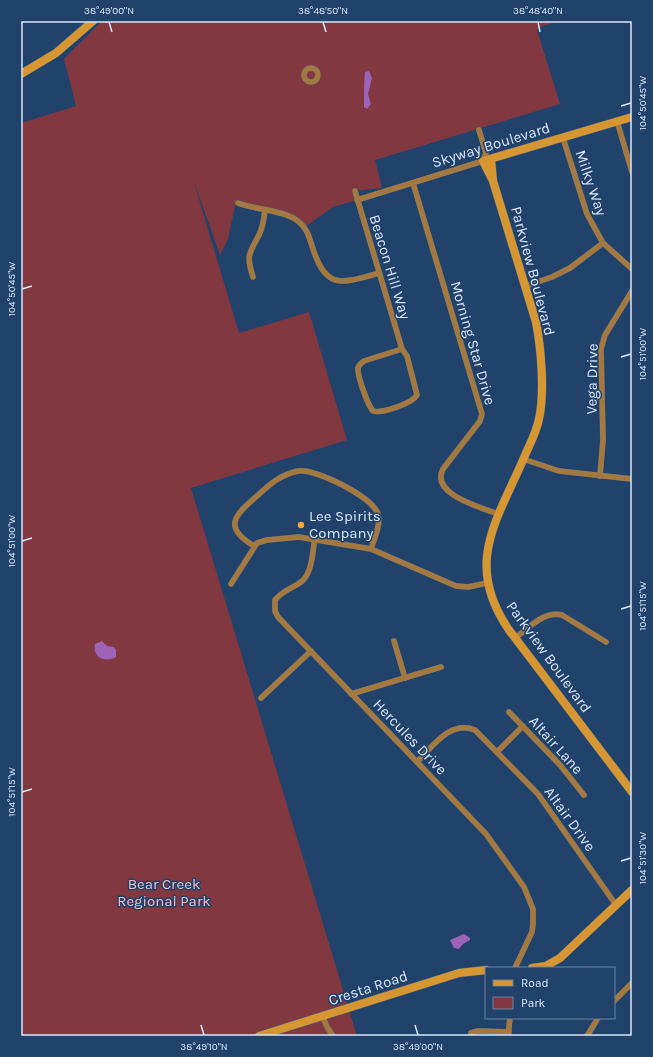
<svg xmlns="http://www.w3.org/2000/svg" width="653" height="1057" font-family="Karla,sans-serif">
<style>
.green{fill:#813841}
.water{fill:#9d63b7}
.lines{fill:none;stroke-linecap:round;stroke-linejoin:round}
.street-casing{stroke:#426085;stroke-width:6}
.secondary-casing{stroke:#426085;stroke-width:9}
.street{stroke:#a17941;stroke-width:5.5}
.secondary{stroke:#d69732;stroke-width:8}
.ticks{fill:none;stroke:#d8e8fc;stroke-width:1.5}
.poi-dot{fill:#eda83b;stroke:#21426b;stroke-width:1.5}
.labels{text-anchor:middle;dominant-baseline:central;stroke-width:3;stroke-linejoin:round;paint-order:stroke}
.street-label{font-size:15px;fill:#d8e8fc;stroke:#21426b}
.poi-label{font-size:15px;fill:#d8e8fc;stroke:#21426b;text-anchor:start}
.park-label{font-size:15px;fill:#f7bdc0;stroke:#21426b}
.neatline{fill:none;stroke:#d8e8fc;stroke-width:1.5}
.ticks-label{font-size:10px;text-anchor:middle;fill:#d8e8fc}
</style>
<rect width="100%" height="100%" fill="#21426b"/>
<!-- green -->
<polygon class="green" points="102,21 559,21 540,27 537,30 560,104 375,160 382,188 355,191 357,200 333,207 305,227 295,219 238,203 235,206 228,239 220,255 193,179 239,333 309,312 347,440 191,488 357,1036 21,1036 21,123 76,106 64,59"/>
<!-- water -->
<g class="water">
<path d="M369,71L372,78L368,94L371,104L367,109L364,107C364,98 364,82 365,72Z"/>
<path d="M102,641L107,646L114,647L116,650V657C106,663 92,658 95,644Z"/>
<polygon points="464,934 470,938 470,940 463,944 459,949 454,948 450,940"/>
</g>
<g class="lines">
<defs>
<g id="street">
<circle cx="311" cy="75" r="7"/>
<polyline points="617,121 632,172"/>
<polyline points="563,138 587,214 603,243 632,269"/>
<path d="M413,183L482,414L480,421L443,469C430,494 480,507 498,514"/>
<polyline points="355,191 402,349"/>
<polyline points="357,200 483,161 486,153 479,130"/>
<path d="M238,203C256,210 285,210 299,222C307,228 309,237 312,246C326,290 340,284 379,273"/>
<path d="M253,277C246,255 249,254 259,235C263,227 264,219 265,210"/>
<polyline points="526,286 552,277 570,268 603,243"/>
<path d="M402,349L407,356L417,395C413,403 381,414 373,411C368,406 357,375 358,368C359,365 361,363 364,361Z"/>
<polyline points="523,459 559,471 632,479"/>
<polyline points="600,476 603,440 601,349 605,335 632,291"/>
<path d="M315,538C312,553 313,576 298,584C290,589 281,592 275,600V611L278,617L486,834L524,887L533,909V924L532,932L515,968"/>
<path d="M254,546C222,527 235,515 257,496C270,484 280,475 298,471C315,468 373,497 378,514C381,525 374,539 371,549"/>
<polyline points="231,584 257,543 267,540 299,537 371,549 456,586 468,587 487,583"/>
<path d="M515,638C528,629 544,610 562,615L606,642"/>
<polyline points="394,641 405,678"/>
<polyline points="351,694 441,667"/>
<polyline points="261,698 311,651"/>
<polyline points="509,712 560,765 584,795"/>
<polyline points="497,752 523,726"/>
<path d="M417,762C433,746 450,720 475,730L538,794L616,905"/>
<polyline points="614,1001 632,983"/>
<polyline points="323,1017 327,1027 333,1036"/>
<polyline points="471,1033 478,1031 509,1032"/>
<polyline points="508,1036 510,1018"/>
<polyline points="587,1036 598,1018"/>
</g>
<g id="secondary">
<polyline points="21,74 56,53 93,21"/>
<path d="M491,159L493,181L536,322C541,348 545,392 539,419C537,430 531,442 526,453C499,518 462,562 509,630L632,792"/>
<polyline points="492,179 483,161 632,117"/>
<polyline points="532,968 546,966 560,958 632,890"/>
<polyline points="259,1036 459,973 486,970"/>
</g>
</defs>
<!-- street casing -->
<use href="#street" class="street-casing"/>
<!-- secondary casing -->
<use href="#secondary" class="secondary-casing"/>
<!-- street -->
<use href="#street" class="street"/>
<!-- secondary -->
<use href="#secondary" class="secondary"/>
</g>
<!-- ticks -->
<path class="ticks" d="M109,22L112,32M323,22L326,32M538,22L540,32M621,106L631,103M22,289L32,286M621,357L631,354M22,541L32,538M621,609L631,606M22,792L32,789M621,861L631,858M201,1025L204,1035M415,1025L418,1035"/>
<!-- markers -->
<circle class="poi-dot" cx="301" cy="525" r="4"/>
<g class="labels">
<!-- street labels -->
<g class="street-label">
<text transform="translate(491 145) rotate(-17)">Skyway Boulevard</text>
<text transform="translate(591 183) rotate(71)">Milky Way</text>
<text transform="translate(390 267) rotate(73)">Beacon Hill Way</text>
<text transform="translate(533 271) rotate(75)">Parkview Boulevard</text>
<text transform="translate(473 343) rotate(74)">Morning Star Drive</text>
<text transform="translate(592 379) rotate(-89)">Vega Drive</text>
<text transform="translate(549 657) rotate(54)">Parkview Boulevard</text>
<text transform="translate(410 737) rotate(46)">Hercules Drive</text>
<text transform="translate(556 745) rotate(48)">Altair Lane</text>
<text transform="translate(570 819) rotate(54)">Altair Drive</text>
<text transform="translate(368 988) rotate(-18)">Cresta Road</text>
</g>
<!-- poi labels -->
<g class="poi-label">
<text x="309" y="516">Lee Spirits<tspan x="309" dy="17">Company</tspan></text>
</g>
<!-- park labels -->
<g class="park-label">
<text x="164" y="884">Bear Creek<tspan x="164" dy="17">Regional Park</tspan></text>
</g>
</g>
<!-- border -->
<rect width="653" height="1057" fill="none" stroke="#21426b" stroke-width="44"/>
<!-- legend -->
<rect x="485" y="967" width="130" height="52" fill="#21426b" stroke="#6a84a5"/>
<rect x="493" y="980" width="20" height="6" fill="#d69732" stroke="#6a84a5"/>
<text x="521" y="987" font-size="12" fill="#d8e8fc">Road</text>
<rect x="493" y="997" width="20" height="12" fill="#813841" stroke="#6a84a5"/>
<text x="521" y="1007" font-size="12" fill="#d8e8fc">Park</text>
<rect x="22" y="22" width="609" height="1013" class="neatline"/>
<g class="ticks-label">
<text x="109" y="14">38°49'00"N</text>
<text x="323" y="14">38°48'50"N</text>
<text x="538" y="14">38°48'40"N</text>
<text transform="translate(642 103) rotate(-90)" y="4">104°50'45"W</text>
<text transform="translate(11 289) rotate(-90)" y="4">104°50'45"W</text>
<text transform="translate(642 354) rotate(-90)" y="4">104°51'00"W</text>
<text transform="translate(11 541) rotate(-90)" y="4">104°51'00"W</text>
<text transform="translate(642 606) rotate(-90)" y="4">104°51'15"W</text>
<text transform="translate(11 792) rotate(-90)" y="4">104°51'15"W</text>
<text transform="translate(642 858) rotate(-90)" y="4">104°51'30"W</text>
<text x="204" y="1050">38°49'10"N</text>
<text x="418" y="1050">38°49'00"N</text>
</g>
</svg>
